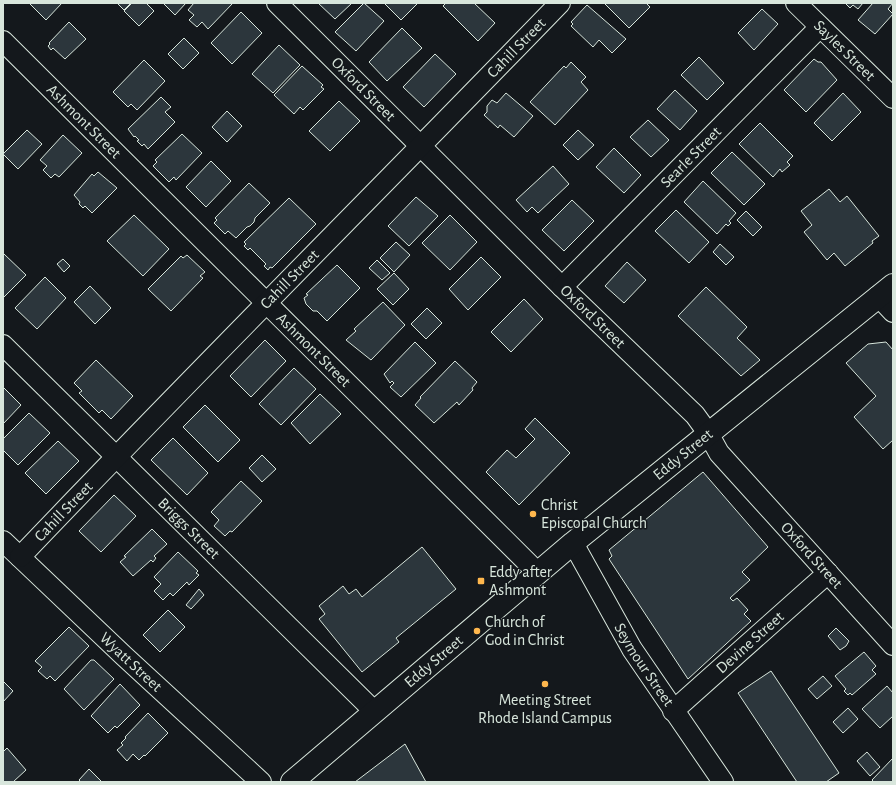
<svg xmlns="http://www.w3.org/2000/svg" width="896" height="785" font-family="'Alegreya Sans',sans-serif">
<style>
.building{fill:#2c363c;stroke:#d8e6dc}
.lines{fill:none;stroke-linecap:round;stroke-linejoin:round}
.street-casing{stroke:#d8e6dc;stroke-width:22}
.primary-casing{stroke:#d8e6dc;stroke-width:24}
.street{stroke:#14181c;stroke-width:20}
.primary{stroke:#14181c;stroke-width:22}
.poi-dot{fill:#ffb74d;stroke:#14181c;stroke-width:1.5}
.labels{text-anchor:middle;dominant-baseline:central;stroke-width:3;stroke-linejoin:round;paint-order:stroke}
.street-label{font-size:16px;fill:#d8e6dc;stroke:#14181c}
.poi-label{font-size:16px;fill:#d8e6dc;stroke:#14181c;text-anchor:start}
</style>
<rect width="100%" height="100%" fill="#14181c"/>
<!-- building -->
<g class="building">
<polygon points="29,3 62,3 46,20"/>
<polygon points="117,3 131,3 124,10"/>
<polygon points="132,3 146,3 154,11 139,26 124,11"/>
<polygon points="163,3 186,3 175,15"/>
<polygon points="194,3 233,3 208,29 202,22 197,27 189,20 194,15 188,10"/>
<polygon points="318,3 352,3 335,19"/>
<polygon points="364,3 384,21 356,51 335,32"/>
<polygon points="386,3 416,3 417,4 401,20 385,4"/>
<polygon points="446,3 474,3 495,23 478,41 443,6"/>
<polygon points="604,3 646,3 650,7 629,28"/>
<polygon points="845,3 863,3 858,9 853,5 850,8"/>
<polygon points="873,3 893,3 888,9 893,14 875,34 858,20"/>
<polygon points="587,5 626,39 612,53 599,40 593,47 571,26 573,24 571,22"/>
<polygon points="762,9 778,24 754,50 738,33"/>
<polygon points="241,12 262,33 232,64 211,43"/>
<polygon points="69,22 86,39 65,59 53,48 51,50 48,46 50,44 49,43"/>
<polygon points="402,28 422,48 387,81 369,62"/>
<polygon points="184,38 199,53 183,69 168,54"/>
<polygon points="279,45 300,65 273,93 252,74"/>
<polygon points="435,54 456,74 424,107 403,87"/>
<polygon points="699,57 724,83 707,100 681,75"/>
<polygon points="814,59 818,62 821,62 837,80 806,112 784,90"/>
<polygon points="144,60 165,81 137,110 131,104 128,107 113,92"/>
<polygon points="571,62 586,77 581,82 588,90 555,125 530,102 564,66 566,68"/>
<polygon points="302,66 323,85 321,87 324,89 303,110 300,107 294,114 274,95"/>
<polygon points="675,90 697,111 680,130 657,109"/>
<polygon points="506,93 533,116 514,137 500,125 498,128 484,115 487,112 487,106 492,100 497,103"/>
<polygon points="843,93 861,112 832,141 814,123"/>
<polygon points="161,97 171,107 165,112 175,122 148,149 144,144 142,146 137,141 139,140 135,136 134,137 128,129"/>
<polygon points="339,101 360,121 330,151 309,131"/>
<polygon points="227,111 242,126 227,142 212,127"/>
<polygon points="648,120 669,140 651,157 630,137"/>
<polygon points="760,123 793,156 787,162 790,165 782,172 780,169 773,177 739,144"/>
<polygon points="27,130 42,144 18,169 3,154"/>
<polygon points="578,130 594,145 578,160 563,145"/>
<polygon points="182,134 202,153 176,180 174,177 169,182 153,166 157,162 155,160"/>
<polygon points="63,135 82,153 59,177 55,174 51,178 43,170 47,166 40,160"/>
<polygon points="614,148 641,175 624,193 596,167"/>
<polygon points="732,152 765,184 744,205 711,173"/>
<polygon points="211,161 231,181 206,207 186,187"/>
<polygon points="553,166 569,184 538,213 532,207 527,212 516,200"/>
<polygon points="98,172 117,188 92,213 85,206 83,208 79,204 80,202 74,195 92,174 94,176"/>
<polygon points="703,181 736,213 729,221 731,223 728,226 726,224 717,234 684,202"/>
<polygon points="249,183 270,203 255,218 254,222 250,226 247,227 236,238 228,231 225,234 214,223 217,220 215,218"/>
<polygon points="829,189 840,202 847,196 879,236 872,241 873,243 845,266 834,253 827,260 804,232 812,225 801,211"/>
<polygon points="416,197 438,216 409,246 388,226"/>
<polygon points="289,198 316,224 272,268 270,267 268,270 264,266 266,264 250,248 248,250 244,246 246,244 244,242"/>
<polygon points="572,200 594,221 564,251 542,230"/>
<polygon points="676,210 709,242 689,263 655,231"/>
<polygon points="746,211 762,227 753,236 737,220"/>
<polygon points="134,215 169,249 143,276 107,241"/>
<polygon points="450,215 477,242 450,270 422,243"/>
<polygon points="396,242 410,255 394,272 380,258"/>
<polygon points="720,244 734,257 726,265 713,252"/>
<polygon points="4,254 26,275 3,298 3,255"/>
<polygon points="187,255 205,272 200,276 203,278 171,311 148,289 181,256 183,258"/>
<polygon points="481,257 501,277 468,310 449,289"/>
<polygon points="63,259 70,266 64,272 57,264"/>
<polygon points="377,260 390,273 382,280 369,268"/>
<polygon points="627,262 646,280 624,303 605,286"/>
<polygon points="337,265 360,288 327,321 317,311 313,311 306,304 304,298 308,295 306,294"/>
<polygon points="394,273 409,289 393,305 377,289"/>
<polygon points="45,277 66,298 37,329 15,308"/>
<polygon points="90,286 111,308 95,324 74,302"/>
<polygon points="706,287 747,327 737,338 760,360 741,376 678,316"/>
<polygon points="524,299 543,319 511,352 491,332"/>
<polygon points="383,302 405,325 371,360 346,340 356,331 354,329"/>
<polygon points="427,308 442,323 426,339 411,324"/>
<polygon points="265,340 286,361 251,397 230,376"/>
<polygon points="415,342 436,363 401,397 390,387 394,383 392,381 390,383 384,374"/>
<polygon points="886,342 893,350 893,440 883,449 854,417 876,396 846,363 868,344"/>
<polygon points="96,360 133,396 111,419 102,410 99,413 79,393 82,391 74,383"/>
<polygon points="455,361 477,382 472,388 473,390 459,405 457,402 434,423 415,405 421,398 420,397"/>
<polygon points="294,368 316,389 281,425 259,404"/>
<polygon points="3,387 21,405 3,424"/>
<polygon points="320,394 341,414 310,444 291,423"/>
<polygon points="205,405 240,440 218,462 183,427"/>
<polygon points="29,413 50,433 18,465 3,450 3,439"/>
<polygon points="535,418 570,453 519,505 486,472 507,450 516,458 535,439 525,429"/>
<polygon points="173,438 208,473 187,495 151,460"/>
<polygon points="58,441 79,461 46,494 25,473"/>
<polygon points="262,455 276,469 262,482 249,468"/>
<polygon points="703,472 768,547 742,572 750,580 730,598 733,601 737,598 748,610 744,614 751,621 688,679 609,559 612,556 609,550"/>
<polygon points="241,481 262,501 232,532 230,531 225,536 214,526 219,520 211,512"/>
<polygon points="114,495 136,516 101,552 79,531"/>
<polygon points="152,529 167,544 154,556 156,558 153,562 151,560 133,576 120,562 126,557 124,556"/>
<polygon points="422,547 456,589 396,638 399,642 362,672 319,619 325,614 319,606 343,586 349,594 356,589 362,597"/>
<polygon points="178,552 198,571 196,573 199,575 189,585 187,582 173,596 170,593 163,600 154,591 161,584 154,577"/>
<polygon points="199,589 204,595 191,609 186,605"/>
<polygon points="168,610 185,627 160,652 143,635"/>
<polygon points="69,627 89,646 55,681 50,676 47,679 38,671 42,667 35,661"/>
<polygon points="836,628 849,641 846,646 840,650 828,636"/>
<polygon points="864,652 876,666 872,670 876,674 852,695 850,693 848,695 844,691 846,689 835,676"/>
<polygon points="91,660 94,660 114,679 84,710 64,689"/>
<polygon points="771,671 839,773 826,782 797,782 738,693"/>
<polygon points="823,676 832,686 817,699 808,689"/>
<polygon points="4,682 13,691 3,702 3,683"/>
<polygon points="120,684 140,705 117,728 115,726 108,733 91,716"/>
<polygon points="887,686 893,693 893,716 880,728 862,709"/>
<polygon points="848,708 858,719 843,733 833,722"/>
<polygon points="148,713 168,733 145,756 144,755 139,760 133,754 127,761 117,750 123,745 121,743 126,738 125,737"/>
<polygon points="405,744 426,782 355,782"/>
<polygon points="7,748 26,770 13,782 3,782 3,752"/>
<polygon points="867,752 880,767 870,776 857,761"/>
<polygon points="893,758 893,782 874,782 872,780"/>
<polygon points="89,769 102,782 81,782 79,780"/>
</g>
<g class="lines">
<defs>
<g id="street">
<path id="s1" d="M277,3L562,287L695,415L708,433L719,453L893,645"/>
<path id="s2" d="M796,3L893,98"/>
<path id="s3" d="M3,41L538,573"/>
<path id="s4" d="M562,287L820,27"/>
<polyline points="878,296 893,312"/>
<path id="s5" d="M3,345L375,712"/>
<path id="s6" d="M3,541L124,656L261,782"/>
<path id="s7" d="M573,543L632,649L723,782"/>
<path id="s8" d="M20,557C198,370 381,188 560,3"/>
<path id="s9" d="M673,711L828,573"/>
</g>
<g id="primary">
<path id="s10" d="M292,782L573,543L893,285"/>
</g>
</defs>
<!-- street casing -->
<use href="#street" class="street-casing"/>
<!-- primary casing -->
<use href="#primary" class="primary-casing"/>
<!-- street -->
<use href="#street" class="street"/>
<!-- primary -->
<use href="#primary" class="primary"/>
</g>
<!-- markers -->
<g class="poi-dot">
<circle cx="533" cy="514" r="4"/>
<rect x="477" y="577" width="8" height="8" rx="2"/>
<circle cx="477" cy="631" r="4"/>
<circle cx="545" cy="684" r="4"/>
</g>
<g class="labels">
<!-- street labels -->
<g class="street-label">
<text stroke="none"><textPath href="#s8" startOffset="711">Cahill Street</textPath></text>
<text stroke="none"><textPath href="#s2" startOffset="68">Sayles Street</textPath></text>
<text stroke="none"><textPath href="#s1" startOffset="122">Oxford Street</textPath></text>
<text stroke="none"><textPath href="#s3" startOffset="114">Ashmont Street</textPath></text>
<text stroke="none"><textPath href="#s4" startOffset="183">Searle Street</textPath></text>
<text stroke="none"><textPath href="#s8" startOffset="387">Cahill Street</textPath></text>
<text stroke="none"><textPath href="#s1" startOffset="445">Oxford Street</textPath></text>
<text stroke="none"><textPath href="#s3" startOffset="438">Ashmont Street</textPath></text>
<text stroke="none"><textPath href="#s10" startOffset="510">Eddy Street</textPath></text>
<text stroke="none"><textPath href="#s8" startOffset="63">Cahill Street</textPath></text>
<text stroke="none"><textPath href="#s5" startOffset="261">Briggs Street</textPath></text>
<text stroke="none"><textPath href="#s1" startOffset="770">Oxford Street</textPath></text>
<text stroke="none"><textPath href="#s9" startOffset="103">Devine Street</textPath></text>
<text stroke="none"><textPath href="#s6" startOffset="176">Wyatt Street</textPath></text>
<text stroke="none"><textPath href="#s10" startOffset="186">Eddy Street</textPath></text>
<text stroke="none"><textPath href="#s7" startOffset="141">Seymour Street</textPath></text>
</g>
<!-- poi labels -->
<g class="poi-label">
<text x="541" y="505">Christ<tspan x="541" dy="18">Episcopal Church</tspan></text>
<text x="489" y="572">Eddy after<tspan x="489" dy="18">Ashmont</tspan></text>
<text x="485" y="622">Church of<tspan x="485" dy="18">God in Christ</tspan></text>
<text x="545" y="700" text-anchor="middle">Meeting Street<tspan x="545" dy="18">Rhode Island Campus</tspan></text>
</g>
</g>
<!-- border -->
<rect width="896" height="785" fill="none" stroke="#d8e6dc" stroke-width="8"/>
</svg>
